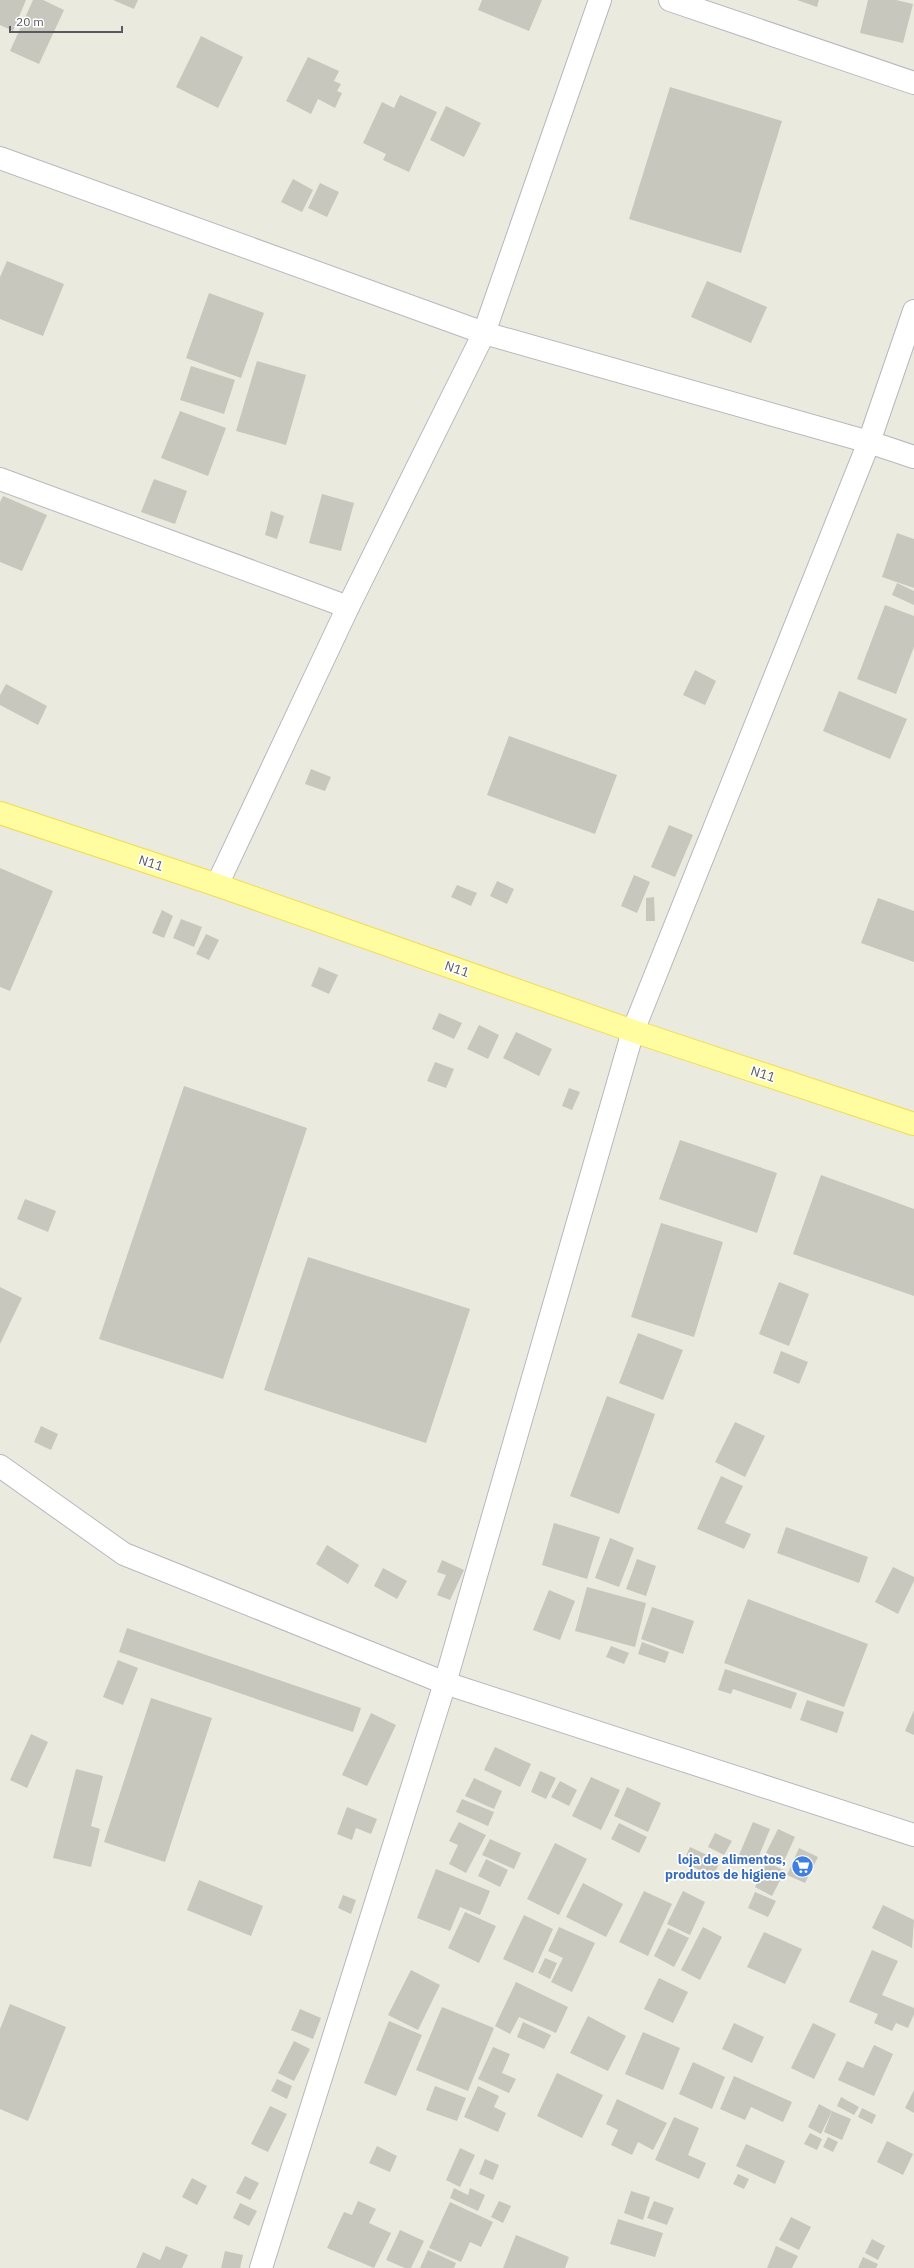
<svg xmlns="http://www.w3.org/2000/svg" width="914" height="2268" font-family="'IBM Plex Sans',sans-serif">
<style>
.building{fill:#c8c7be}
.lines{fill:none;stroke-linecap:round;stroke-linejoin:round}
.minor-casing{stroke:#b7b8be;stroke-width:24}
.primary-casing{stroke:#f3dc50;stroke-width:24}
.minor{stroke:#fff;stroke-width:22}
.primary{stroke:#fffda0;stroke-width:22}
.labels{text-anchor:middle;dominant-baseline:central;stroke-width:3.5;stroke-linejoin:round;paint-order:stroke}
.street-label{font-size:13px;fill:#585a60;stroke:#fff}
.shop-label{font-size:13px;font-weight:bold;fill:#366cbe;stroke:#fff;text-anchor:end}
</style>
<rect width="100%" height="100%" fill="#ebeade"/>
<!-- building -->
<g class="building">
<polygon points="0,0 26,0 13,31 0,25"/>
<polygon points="33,0 43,0 64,10 39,64 10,51"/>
<polygon points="113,0 138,0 134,9"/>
<polygon points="482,0 542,0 529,31 478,10"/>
<polygon points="797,0 819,0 817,7"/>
<polygon points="868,0 896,0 913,4 903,43 860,33"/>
<polygon points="201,36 243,57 218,108 176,87"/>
<polygon points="308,57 339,71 334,81 341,84 337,91 342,93 335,108 318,99 311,114 286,101"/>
<polygon points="670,87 782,121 741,253 629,219"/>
<polygon points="400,95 437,112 409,172 383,160 386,154 363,143 382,102 394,108"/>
<polygon points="446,106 481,123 464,157 430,140"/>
<polygon points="293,179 313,190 302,212 281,202"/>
<polygon points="320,183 339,192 327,217 308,208"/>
<polygon points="7,261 64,284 43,336 0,319 0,277"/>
<polygon points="707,281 767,307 751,343 691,317"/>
<polygon points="209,293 264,313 241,378 186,358"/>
<polygon points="257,361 306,375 286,445 236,431"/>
<polygon points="191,366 235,380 224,414 180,400"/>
<polygon points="180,411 226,428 208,476 161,458"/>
<polygon points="154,479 187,491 175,524 141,512"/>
<polygon points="322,494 354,503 341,551 309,543"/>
<polygon points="3,496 47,515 22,571 0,562 0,502"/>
<polygon points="271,511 284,516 277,539 265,535"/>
<polygon points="897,533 914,539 914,588 882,577"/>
<polygon points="897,583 914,591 914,605 892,595"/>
<polygon points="885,605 914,616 914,647 896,694 857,679"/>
<polygon points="695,670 716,681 705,705 683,695"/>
<polygon points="6,684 47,706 38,725 0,705 0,695"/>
<polygon points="839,691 907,719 890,759 823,731"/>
<polygon points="509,736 617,775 595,834 487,795"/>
<polygon points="311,769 331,777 325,791 305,784"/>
<polygon points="669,825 693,835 675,877 651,867"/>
<polygon points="0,868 53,891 10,991 0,987"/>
<polygon points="634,875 650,882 637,913 621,906"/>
<polygon points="497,881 514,889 507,904 490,896"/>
<polygon points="457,885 477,893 471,906 451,897"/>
<polygon points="654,897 655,921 646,921 646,898"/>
<polygon points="878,898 914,911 914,962 861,943"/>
<polygon points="162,910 173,916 164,938 152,933"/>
<polygon points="181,919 202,927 194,947 173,938"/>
<polygon points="206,934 219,940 209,960 196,954"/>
<polygon points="319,967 338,975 329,994 311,986"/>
<polygon points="439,1013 462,1023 454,1039 432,1029"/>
<polygon points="479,1025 499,1035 488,1059 467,1049"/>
<polygon points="516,1032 552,1049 539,1076 503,1058"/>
<polygon points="435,1062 454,1069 446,1088 427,1081"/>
<polygon points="184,1086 307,1128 223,1379 99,1339"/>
<polygon points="569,1088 580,1092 572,1110 562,1106"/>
<polygon points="680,1140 777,1173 757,1233 659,1199"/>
<polygon points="821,1175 914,1209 914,1296 793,1254"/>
<polygon points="25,1199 56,1211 48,1232 17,1219"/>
<polygon points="661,1223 723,1242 694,1337 631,1317"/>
<polygon points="308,1257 470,1309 426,1443 264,1390"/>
<polygon points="779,1282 809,1294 789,1346 759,1334"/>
<polygon points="0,1287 22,1298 0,1344"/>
<polygon points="638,1333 683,1350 663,1400 619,1383"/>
<polygon points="781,1351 808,1362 799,1384 773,1373"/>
<polygon points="607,1396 655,1414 619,1514 570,1496"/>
<polygon points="735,1422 765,1436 745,1477 715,1462"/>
<polygon points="41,1426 58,1434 51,1450 34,1442"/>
<polygon points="721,1476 743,1486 725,1523 751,1534 744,1549 697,1529"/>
<polygon points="554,1523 600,1537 587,1579 542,1565"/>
<polygon points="786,1527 868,1557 859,1583 777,1553"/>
<polygon points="610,1538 634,1548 619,1587 595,1578"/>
<polygon points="327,1545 359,1565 348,1584 316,1564"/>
<polygon points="637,1559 656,1566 646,1596 626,1589"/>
<polygon points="442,1560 464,1570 450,1600 437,1595 446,1575 437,1572"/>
<polygon points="893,1567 914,1577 914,1581 898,1614 875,1602"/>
<polygon points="383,1568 407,1581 397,1599 374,1586"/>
<polygon points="587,1587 646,1603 635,1647 575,1631"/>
<polygon points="549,1590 575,1601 560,1640 533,1630"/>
<polygon points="748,1599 868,1644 844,1707 724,1663"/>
<polygon points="652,1607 694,1621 683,1654 641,1639"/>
<polygon points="127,1628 361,1708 353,1732 119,1652"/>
<polygon points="642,1642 669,1652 665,1663 638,1654"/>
<polygon points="611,1646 629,1653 624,1664 606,1657"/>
<polygon points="118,1660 138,1668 123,1705 103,1697"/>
<polygon points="725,1669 797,1693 791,1709 733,1689 731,1694 718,1690"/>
<polygon points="151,1698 212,1718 165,1862 104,1842"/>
<polygon points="807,1700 844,1712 837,1733 800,1720"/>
<polygon points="914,1710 914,1735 905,1731"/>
<polygon points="371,1713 396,1725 367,1786 342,1775"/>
<polygon points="31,1734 48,1742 27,1788 10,1780"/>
<polygon points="495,1747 531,1764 520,1787 484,1770"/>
<polygon points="76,1769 103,1776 91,1826 100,1829 91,1867 53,1858"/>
<polygon points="540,1771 556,1778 546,1799 531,1792"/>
<polygon points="591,1777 620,1790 601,1830 572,1816"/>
<polygon points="474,1778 502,1791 494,1809 465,1796"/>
<polygon points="560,1781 577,1790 569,1806 551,1797"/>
<polygon points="627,1787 661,1803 648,1832 614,1816"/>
<polygon points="462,1799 494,1812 488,1826 456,1812"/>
<polygon points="347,1807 377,1819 371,1834 356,1828 352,1840 337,1834"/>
<polygon points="459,1822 486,1835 466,1873 449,1864 458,1845 449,1841"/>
<polygon points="753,1822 770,1829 756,1863 739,1855"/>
<polygon points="619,1823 647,1837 639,1853 611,1839"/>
<polygon points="778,1829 795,1837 784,1861 766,1853"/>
<polygon points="715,1833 732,1841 724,1855 708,1847"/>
<polygon points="490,1839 521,1853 514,1869 482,1855"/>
<polygon points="555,1843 587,1859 559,1915 527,1899"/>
<polygon points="690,1847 720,1861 713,1877 683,1862"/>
<polygon points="799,1848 818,1857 805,1883 787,1875"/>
<polygon points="486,1859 508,1870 500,1887 478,1876"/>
<polygon points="767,1862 785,1871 772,1896 755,1887"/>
<polygon points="436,1869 490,1891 480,1915 460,1907 450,1931 417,1918"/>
<polygon points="199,1880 263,1906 251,1936 187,1910"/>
<polygon points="583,1883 623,1904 606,1937 566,1917"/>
<polygon points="644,1891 672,1904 648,1956 619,1942"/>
<polygon points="683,1891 705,1902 690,1935 667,1924"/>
<polygon points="755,1892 776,1901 768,1917 748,1908"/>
<polygon points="343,1895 356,1900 351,1914 338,1908"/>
<polygon points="883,1905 914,1920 912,1948 872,1928"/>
<polygon points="465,1912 496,1926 479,1963 448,1948"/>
<polygon points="524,1915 553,1929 533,1973 503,1959"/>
<polygon points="559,1927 595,1943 572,1992 551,1982 563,1958 548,1951"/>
<polygon points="703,1927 722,1937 700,1980 681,1970"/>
<polygon points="668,1928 689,1938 674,1967 654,1956"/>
<polygon points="764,1932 802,1949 785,1984 747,1967"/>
<polygon points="872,1950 898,1961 882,1995 914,2008 914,2014 908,2028 896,2023 892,2031 874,2023 878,2014 849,2002"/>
<polygon points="545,1958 557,1963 550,1979 538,1973"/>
<polygon points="411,1970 440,1985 418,2030 388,2015"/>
<polygon points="659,1978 688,1992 673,2023 644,2009"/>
<polygon points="516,1982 568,2007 556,2033 519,2017 510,2034 495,2026"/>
<polygon points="10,2004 66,2027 28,2121 0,2109 0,2029"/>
<polygon points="442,2007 494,2028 468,2091 416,2070"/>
<polygon points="300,2009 321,2018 313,2039 291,2030"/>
<polygon points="588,2016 626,2036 608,2071 570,2053"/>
<polygon points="389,2021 422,2035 396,2096 364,2083"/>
<polygon points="523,2022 551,2035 544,2049 517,2037"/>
<polygon points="734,2023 764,2037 752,2063 722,2049"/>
<polygon points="813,2023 836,2034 814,2079 791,2068"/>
<polygon points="643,2032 680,2048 663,2090 625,2074"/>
<polygon points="294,2041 310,2049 294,2081 278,2073"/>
<polygon points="874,2045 893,2054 874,2096 838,2080 847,2061 863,2068"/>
<polygon points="493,2047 510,2054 502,2073 516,2079 509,2093 478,2079"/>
<polygon points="693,2062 725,2077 712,2109 679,2094"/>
<polygon points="557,2073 603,2095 582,2138 537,2116"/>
<polygon points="734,2076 792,2102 783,2122 751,2107 745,2120 720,2109"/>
<polygon points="277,2079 292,2086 287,2099 271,2091"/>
<polygon points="435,2086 466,2098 457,2121 426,2110"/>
<polygon points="478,2086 499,2096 494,2107 506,2113 498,2132 464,2117"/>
<polygon points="914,2090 914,2113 905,2108"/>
<polygon points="841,2097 859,2107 854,2115 837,2106"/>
<polygon points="617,2099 667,2123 653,2150 638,2142 632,2155 611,2145 618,2130 606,2124"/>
<polygon points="819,2104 832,2111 821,2134 808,2127"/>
<polygon points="270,2106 287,2114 268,2152 251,2144"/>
<polygon points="862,2108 876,2115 872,2124 858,2117"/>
<polygon points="832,2111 851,2119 842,2140 824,2132"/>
<polygon points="674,2117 699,2128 688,2155 706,2163 699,2179 655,2160"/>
<polygon points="810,2133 822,2139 817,2150 804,2144"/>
<polygon points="828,2137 838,2142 833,2152 823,2147"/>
<polygon points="887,2141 913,2154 903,2175 877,2162"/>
<polygon points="746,2144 785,2161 775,2184 736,2166"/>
<polygon points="377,2146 397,2156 390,2172 369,2163"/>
<polygon points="460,2148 475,2155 460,2187 446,2180"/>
<polygon points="485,2159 499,2165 493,2180 479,2174"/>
<polygon points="738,2174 749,2179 744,2189 733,2184"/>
<polygon points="245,2176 259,2183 250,2200 236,2193"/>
<polygon points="192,2178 207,2186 197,2205 182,2197"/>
<polygon points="454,2188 468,2195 470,2188 485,2195 478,2211 450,2198"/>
<polygon points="631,2191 650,2197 643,2220 624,2213"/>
<polygon points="358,2201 376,2209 369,2223 391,2233 374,2268 327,2248 344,2212 352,2215"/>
<polygon points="499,2201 511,2206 503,2223 491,2217"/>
<polygon points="654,2201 674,2208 667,2225 647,2218"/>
<polygon points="450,2202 493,2222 481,2247 470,2242 461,2262 429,2248"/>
<polygon points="240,2203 257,2211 249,2226 233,2218"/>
<polygon points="791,2217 811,2227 799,2250 779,2240"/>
<polygon points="618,2219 663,2233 655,2257 610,2244"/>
<polygon points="400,2230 424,2241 411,2268 405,2268 386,2260"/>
<polygon points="516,2235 569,2257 565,2268 503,2268"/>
<polygon points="872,2239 885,2246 878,2260 865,2253"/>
<polygon points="166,2246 188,2255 182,2268 136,2268 143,2252 160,2260"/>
<polygon points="776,2246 798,2256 792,2268 767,2268"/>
<polygon points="428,2250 456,2263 454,2268 420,2268"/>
<polygon points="225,2251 243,2255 240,2268 221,2268"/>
<polygon points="863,2257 878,2264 876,2268 858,2268"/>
</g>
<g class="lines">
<defs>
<g id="minor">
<polyline points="670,0 914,83"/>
<polyline points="0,158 484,333 869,442 914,457"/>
<polyline points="0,479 348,607"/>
<polyline points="217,885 348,607 484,333 600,0"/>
<polyline points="0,1466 124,1554 445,1683 914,1835"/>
<polyline points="261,2268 445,1683 633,1031 869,442 914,311"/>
</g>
<polyline id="primary" points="0,813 217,885 633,1031 914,1124"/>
</defs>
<!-- minor casing -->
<use href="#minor" class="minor-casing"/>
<!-- primary casing -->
<use href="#primary" class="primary-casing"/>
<!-- minor -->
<use href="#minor" class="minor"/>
<!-- primary -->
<use href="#primary" class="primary"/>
</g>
<!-- icons -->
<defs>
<symbol id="supermarket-disc" viewBox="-11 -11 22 22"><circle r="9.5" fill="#3f7fe0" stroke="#fff"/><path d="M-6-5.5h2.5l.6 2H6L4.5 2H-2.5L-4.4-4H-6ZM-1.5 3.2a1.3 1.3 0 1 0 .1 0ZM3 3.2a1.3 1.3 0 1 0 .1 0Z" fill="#fff"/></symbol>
</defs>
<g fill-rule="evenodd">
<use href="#supermarket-disc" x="790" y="1854" width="25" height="25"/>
</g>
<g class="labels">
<!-- street labels -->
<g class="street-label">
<text transform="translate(151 863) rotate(18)">N11</text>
<text transform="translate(457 969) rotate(19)">N11</text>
<text transform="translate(763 1074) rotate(18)">N11</text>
</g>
<!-- shop labels -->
<g class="shop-label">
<text x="786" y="1859">loja de alimentos,<tspan x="786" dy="15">produtos de higiene</tspan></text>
</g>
</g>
<!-- scale -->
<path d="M10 26v6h112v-6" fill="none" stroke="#585a60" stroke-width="2"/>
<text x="16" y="26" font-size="12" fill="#585a60" stroke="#ffffff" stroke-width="3" paint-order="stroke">20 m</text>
</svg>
